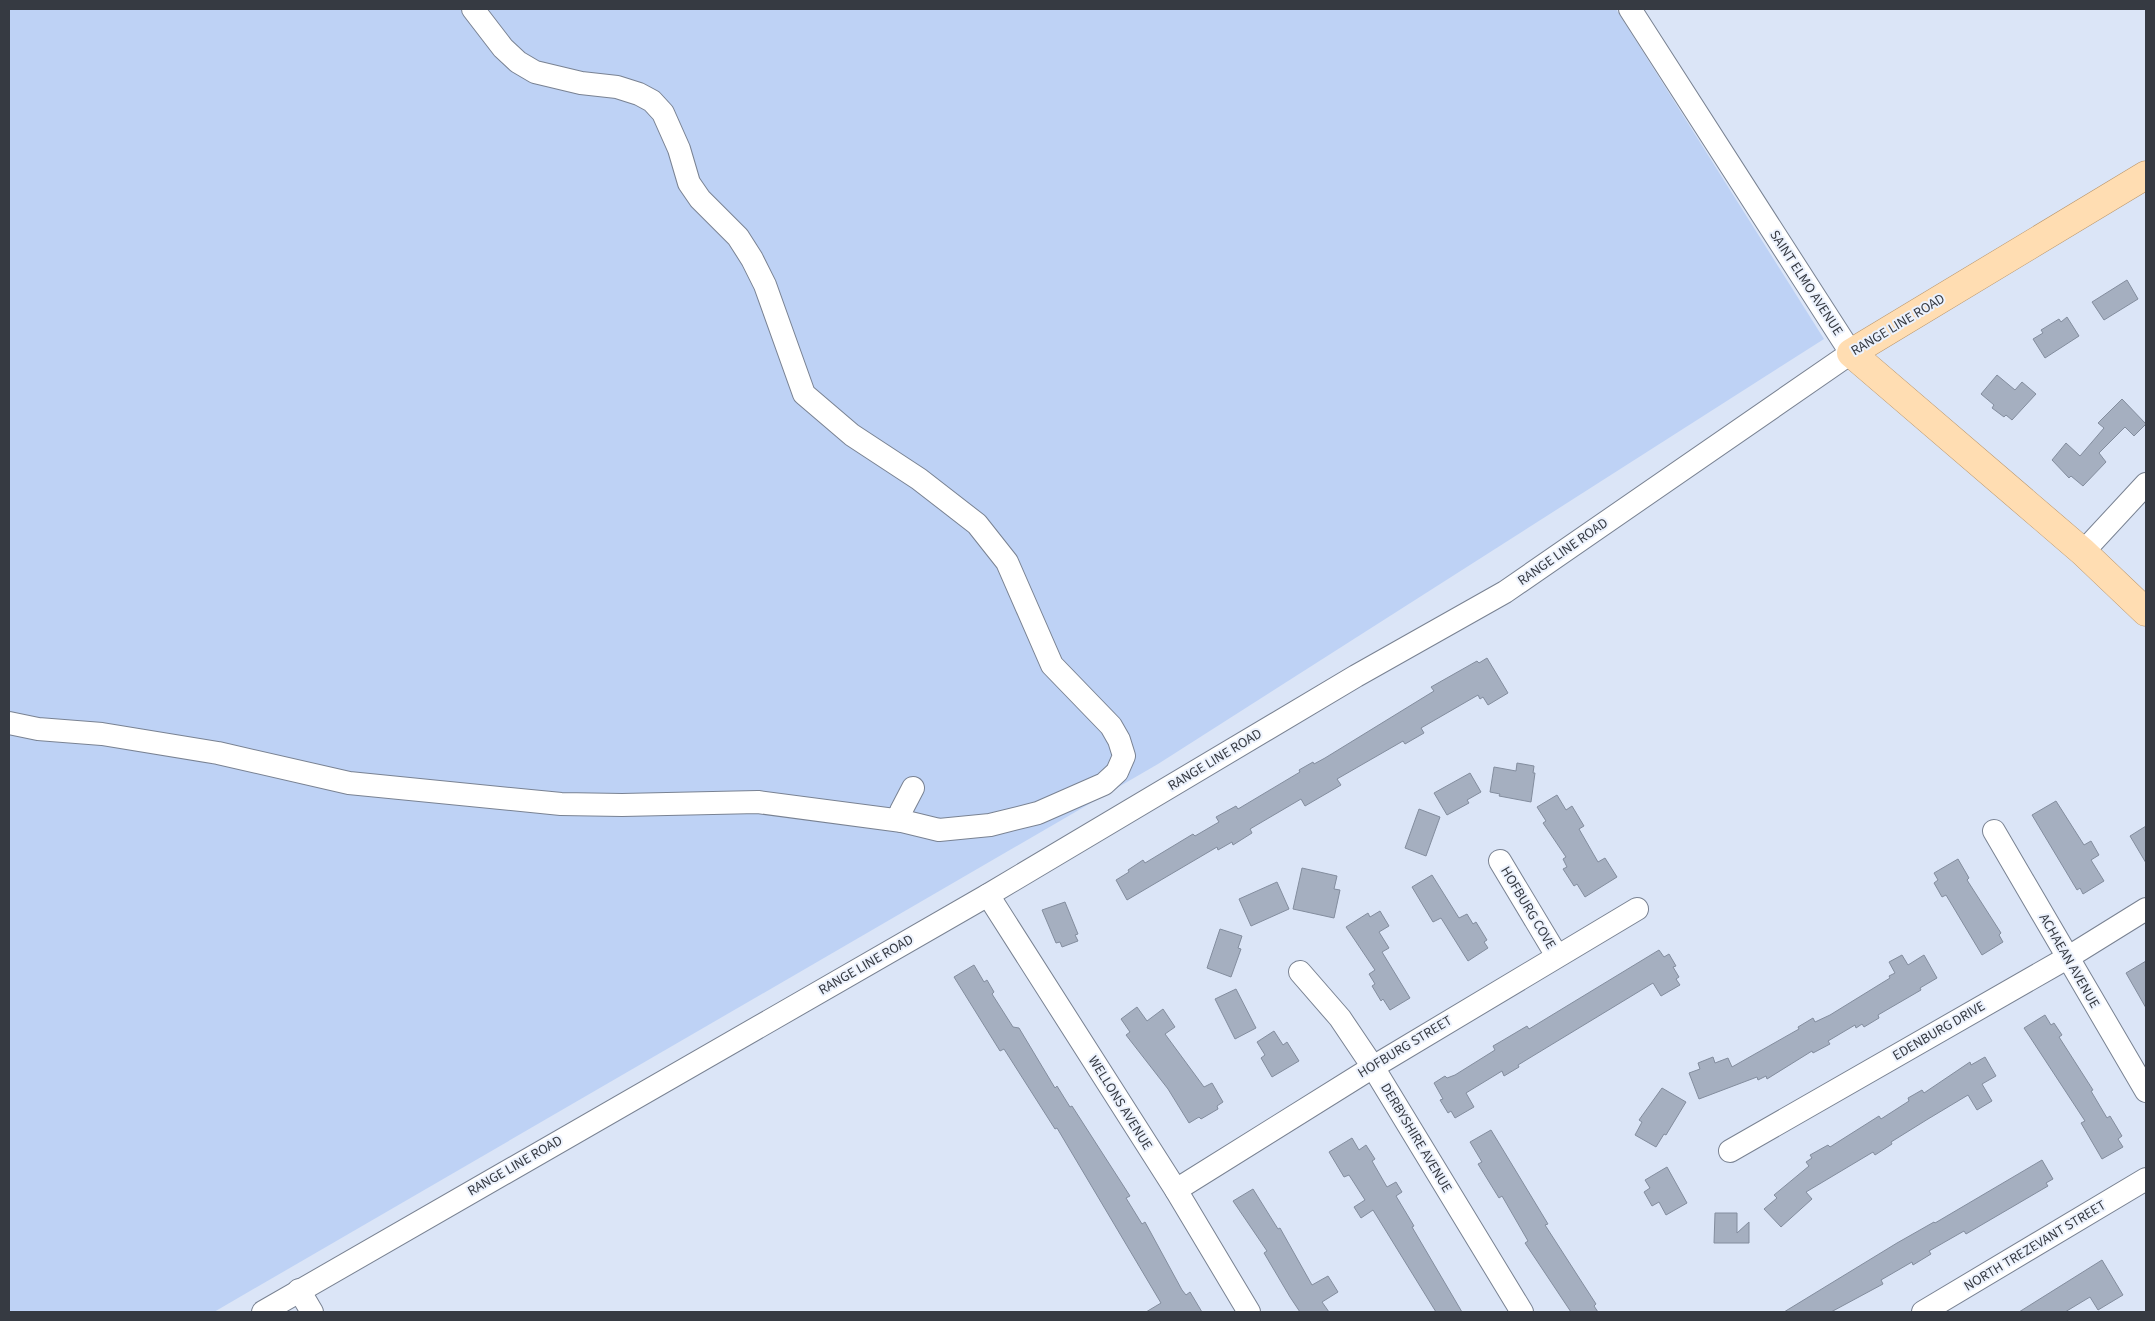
<svg xmlns="http://www.w3.org/2000/svg" width="2155" height="1321" font-family="'Source Sans 3',sans-serif">
<style>
.green{fill:#bed2f5}
.building{fill:#a5afc0;stroke:#838d9e}
.lines{fill:none;stroke-linecap:round;stroke-linejoin:round}
.minor-casing{stroke:#798292;stroke-width:24}
.major-casing{stroke:#b9956a;stroke-width:29}
.minor{stroke:#fff;stroke-width:22}
.major{stroke:#ffddb2;stroke-width:28}
.labels{text-anchor:middle;dominant-baseline:central;stroke-width:4;stroke-linejoin:round;paint-order:stroke}
.street-label{font-size:14px;fill:#363a42;stroke:#ecf2fd}
</style>
<rect width="100%" height="100%" fill="#dbe5f7"/>
<!-- green -->
<polygon class="green" points="9,9 1616,9 1824,339 1158,764 214,1312 9,1312"/>
<!-- building -->
<g class="building">
<polygon points="2127,280 2138,299 2104,320 2092,302"/>
<polygon points="2067,317 2079,336 2045,358 2033,339 2043,333 2041,330 2059,319 2061,322"/>
<polygon points="1997,375 2015,390 2022,382 2036,394 2012,420 2006,415 2004,417 1992,408 1994,405 1981,394"/>
<polygon points="2122,399 2146,424 2134,436 2125,427 2099,453 2106,462 2083,486 2071,476 2069,478 2052,460 2066,443 2080,456 2104,428 2098,423"/>
<polygon points="1487,658 1508,693 1488,705 1483,697 1480,699 1478,695 1421,728 1424,733 1405,744 1403,741 1337,779 1341,785 1305,806 1301,799 1250,829 1252,833 1233,845 1232,842 1218,850 1217,847 1127,900 1116,880 1129,872 1128,870 1143,860 1145,863 1193,834 1195,836 1219,822 1216,817 1236,806 1238,809 1300,772 1299,770 1313,762 1314,764 1325,758 1434,691 1431,687 1477,661 1479,663"/>
<polygon points="1517,763 1534,766 1533,773 1535,773 1531,802 1499,796 1500,794 1490,792 1494,767 1516,771"/>
<polygon points="1470,773 1481,792 1467,800 1469,803 1447,815 1434,793"/>
<polygon points="1557,795 1566,810 1572,806 1584,826 1579,829 1598,862 1605,858 1617,877 1585,897 1577,884 1574,886 1563,869 1567,867 1563,859 1566,857 1543,823 1546,821 1537,807"/>
<polygon points="2056,801 2084,845 2091,841 2099,855 2091,860 2104,881 2083,894 2080,888 2077,890 2032,815"/>
<polygon points="1419,809 1440,817 1426,856 1405,848"/>
<polygon points="2146,826 2146,863 2130,836"/>
<polygon points="1958,859 1969,878 1967,880 2001,933 1999,935 2003,942 1982,955 1946,895 1942,897 1934,883 1938,880 1934,873"/>
<polygon points="1302,868 1337,876 1334,889 1340,890 1334,918 1293,909"/>
<polygon points="1432,875 1459,918 1467,914 1473,924 1476,922 1487,940 1484,942 1488,948 1468,961 1441,918 1433,922 1412,887"/>
<polygon points="1277,882 1289,909 1251,926 1239,899"/>
<polygon points="1065,902 1078,934 1075,935 1078,941 1062,947 1060,942 1056,943 1042,910"/>
<polygon points="1380,911 1389,926 1379,932 1389,948 1382,952 1410,998 1390,1010 1383,999 1381,1001 1372,986 1375,984 1369,974 1375,970 1346,927 1368,913 1370,917"/>
<polygon points="1220,929 1242,936 1238,948 1241,949 1231,977 1207,968"/>
<polygon points="1659,950 1664,957 1669,954 1676,966 1673,967 1679,977 1676,979 1680,985 1661,996 1653,983 1518,1065 1519,1067 1504,1076 1502,1071 1466,1093 1474,1107 1455,1118 1451,1111 1448,1113 1440,1100 1443,1099 1434,1083 1445,1076 1447,1078 1455,1075 1495,1050 1493,1046 1500,1042 1527,1026 1529,1029"/>
<polygon points="1902,955 1908,965 1924,955 1937,978 1920,988 1921,990 1878,1015 1879,1018 1864,1027 1862,1024 1856,1028 1855,1025 1828,1041 1830,1044 1813,1053 1812,1051 1767,1079 1766,1076 1758,1080 1757,1077 1699,1099 1689,1073 1700,1069 1698,1063 1713,1057 1715,1063 1728,1058 1732,1067 1799,1029 1798,1027 1813,1018 1815,1022 1830,1015 1890,978 1889,976 1895,973 1889,962"/>
<polygon points="2146,961 2146,1008 2126,973"/>
<polygon points="974,965 984,982 987,980 994,992 992,994 1013,1027 1019,1028 1055,1088 1057,1086 1070,1107 1072,1106 1130,1196 1126,1198 1142,1224 1145,1222 1182,1290 1186,1295 1190,1292 1202,1312 1146,1312 1161,1303 1057,1128 1055,1129 1004,1049 1000,1051 954,977"/>
<polygon points="1236,989 1256,1028 1235,1039 1215,999"/>
<polygon points="1137,1007 1147,1021 1163,1009 1175,1027 1165,1034 1204,1087 1212,1083 1223,1102 1217,1106 1218,1109 1201,1119 1199,1117 1189,1123 1168,1089 1126,1035 1130,1032 1121,1019"/>
<polygon points="2045,1015 2051,1025 2054,1023 2062,1035 2059,1037 2093,1090 2091,1091 2107,1118 2110,1116 2122,1136 2118,1139 2123,1147 2102,1159 2081,1123 2085,1121 2024,1028"/>
<polygon points="1274,1031 1283,1045 1287,1042 1299,1061 1272,1077 1261,1058 1265,1055 1257,1042"/>
<polygon points="1985,1057 1996,1076 1982,1084 1992,1101 1977,1110 1968,1095 1928,1119 1891,1142 1892,1144 1875,1155 1873,1152 1806,1192 1812,1199 1781,1227 1764,1209 1777,1198 1774,1195 1809,1166 1806,1162 1812,1158 1810,1155 1828,1145 1830,1147 1879,1116 1881,1119 1909,1101 1908,1098 1922,1090 1924,1093 1970,1062 1971,1065"/>
<polygon points="1662,1088 1686,1102 1666,1135 1664,1134 1656,1147 1635,1135 1642,1122 1639,1120"/>
<polygon points="1491,1130 1548,1224 1545,1225 1596,1304 1594,1306 1598,1312 1571,1312 1525,1243 1528,1241 1502,1196 1499,1198 1478,1164 1482,1162 1470,1142"/>
<polygon points="1352,1138 1359,1150 1366,1145 1375,1159 1372,1161 1387,1187 1396,1182 1402,1192 1396,1196 1414,1226 1412,1227 1462,1312 1436,1312 1373,1210 1361,1218 1354,1207 1365,1200 1349,1175 1344,1177 1329,1152"/>
<polygon points="2042,1160 2053,1179 2046,1183 2048,1186 1966,1234 1964,1231 1929,1251 1931,1254 1913,1265 1912,1262 1881,1280 1883,1284 1831,1312 1784,1312 1897,1243 1934,1222 1935,1223"/>
<polygon points="1667,1167 1687,1203 1666,1215 1659,1202 1652,1206 1644,1192 1650,1188 1645,1180"/>
<polygon points="1253,1189 1278,1229 1280,1228 1312,1285 1328,1276 1338,1292 1322,1302 1329,1312 1300,1312 1290,1297 1264,1253 1267,1251 1233,1201"/>
<polygon points="1715,1213 1737,1213 1737,1233 1749,1222 1749,1243 1714,1243"/>
<polygon points="2102,1260 2123,1295 2098,1310 2090,1297 2065,1312 2019,1312"/>
</g>
<g class="lines">
<defs>
<g id="minor">
<polyline points="473,9 503,48 518,62 535,72 581,83 617,87 639,94 652,101 663,113 679,149 689,183 700,199 738,237 752,259 765,285 804,394 852,435 919,479 977,524 1007,562 1052,665 1111,726 1119,740 1124,756 1117,772 1104,784 1038,813 990,825 939,830 902,821"/>
<polyline points="2083,552 2146,484"/>
<polyline points="9,723 38,729 102,734 218,753 349,783 561,804 622,805 758,802 902,821 901,811 913,788"/>
<polyline points="1994,831 2146,1091"/>
<polyline points="1500,861 1557,956"/>
<polyline points="988,895 1176,1190 1249,1312"/>
<polyline points="1300,972 1340,1018 1373,1067 1522,1312"/>
<polyline points="1730,1151 2067,958 2146,909"/>
<polyline points="1176,1190 1373,1067 1637,909"/>
<polyline points="299,1290 312,1312"/>
<polyline points="263,1312 988,895 1356,676 1505,592 1851,353 1630,9"/>
<polyline points="1923,1312 2146,1179"/>
</g>
<polyline id="major" points="2146,175 1851,353 2083,552 2146,612"/>
</defs>
<!-- minor casing -->
<use href="#minor" class="minor-casing"/>
<!-- major casing -->
<use href="#major" class="major-casing"/>
<!-- minor -->
<use href="#minor" class="minor"/>
<!-- major -->
<use href="#major" class="major"/>
</g>
<g class="labels">
<!-- street labels -->
<g class="street-label">
<text transform="translate(1806 283) rotate(57)">SAINT ELMO AVENUE</text>
<text transform="translate(1898 325) rotate(-31)">RANGE LINE ROAD</text>
<text transform="translate(1563 552) rotate(-35)">RANGE LINE ROAD</text>
<text transform="translate(1215 760) rotate(-31)">RANGE LINE ROAD</text>
<text transform="translate(1528 908) rotate(59)">HOFBURG COVE</text>
<text transform="translate(2069 961) rotate(60)">ACHAEAN AVENUE</text>
<text transform="translate(866 965) rotate(-30)">RANGE LINE ROAD</text>
<text transform="translate(1939 1031) rotate(-30)">EDENBURG DRIVE</text>
<text transform="translate(1405 1047) rotate(-31)">HOFBURG STREET</text>
<text transform="translate(1120 1103) rotate(58)">WELLONS AVENUE</text>
<text transform="translate(1416 1138) rotate(59)">DERBYSHIRE AVENUE</text>
<text transform="translate(515 1166) rotate(-30)">RANGE LINE ROAD</text>
<text transform="translate(2035 1246) rotate(-31)">NORTH TREZEVANT STREET</text>
</g>
</g>
<!-- border -->
<rect width="2155" height="1321" fill="none" stroke="#363a42" stroke-width="20"/>
</svg>
